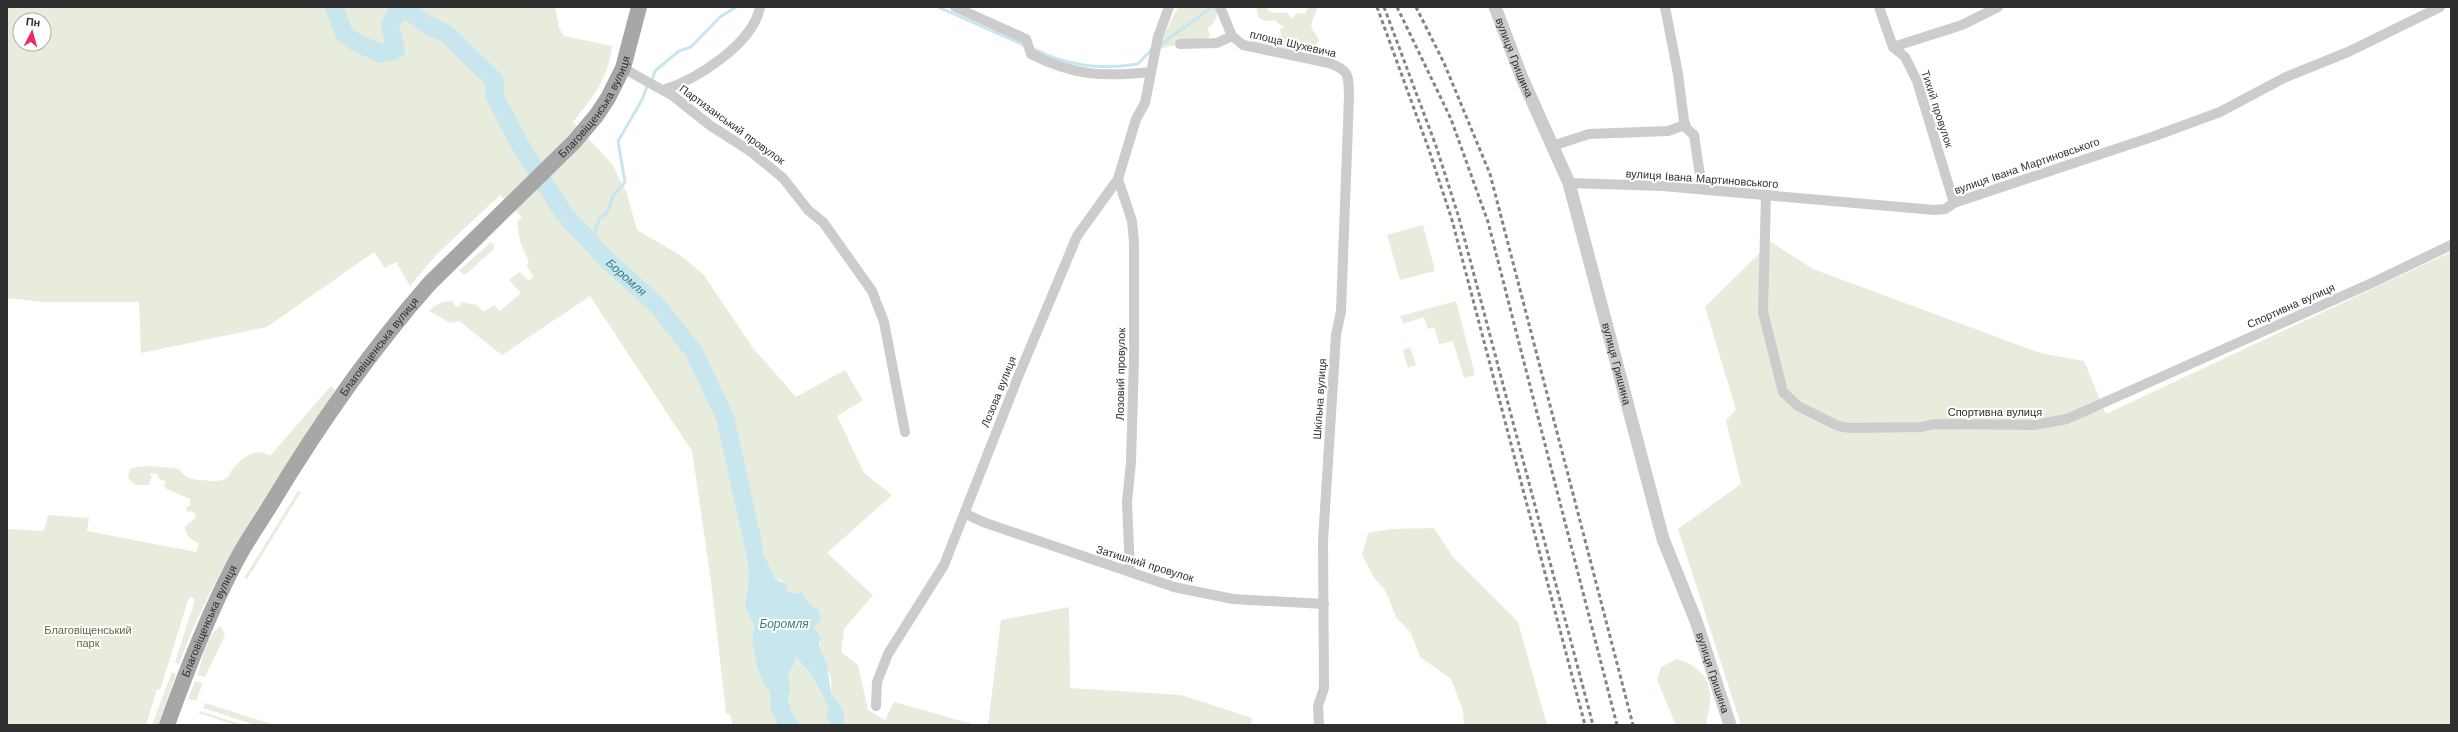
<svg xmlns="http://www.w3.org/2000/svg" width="2458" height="732" font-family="'Work Sans',sans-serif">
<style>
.green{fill:#e8ecdc;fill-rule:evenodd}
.water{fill:#c7e6ed}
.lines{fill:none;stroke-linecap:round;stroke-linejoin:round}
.stream{stroke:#c7e6ed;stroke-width:3}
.river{stroke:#c7e6ed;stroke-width:18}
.minor{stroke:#ccc;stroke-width:10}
.tertiary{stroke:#ccc;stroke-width:13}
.primary{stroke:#a7a7a7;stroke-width:16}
.rail{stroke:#848484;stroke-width:3;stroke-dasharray:4 3;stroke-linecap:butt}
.labels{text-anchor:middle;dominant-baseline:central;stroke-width:4;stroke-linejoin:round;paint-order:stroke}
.street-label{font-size:11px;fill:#2f2f2f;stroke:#fff}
.park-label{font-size:11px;fill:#5c6c3a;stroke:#fff}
.water-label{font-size:12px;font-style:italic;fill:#387d8c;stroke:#fff}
</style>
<rect width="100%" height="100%" fill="#fff"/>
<!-- green -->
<g class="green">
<path d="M7,7H555L559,28L564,36L612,46C609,77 592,99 573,122L612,164L626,191L637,230L680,255L703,274L753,348L796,397L845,370L863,400L837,416L864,473L892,495L827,553L873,595L844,629L841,652L858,665L868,710L885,720L894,702L976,725H844C844,712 837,705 832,694C830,690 832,684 831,679C828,666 817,650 821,638L814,627L803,591L795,594L786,590L782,581L775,579L760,545V535L748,524L744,537L749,574L745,607L754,626L752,641L763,682L770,692V710L777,722L776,725H732L731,716L726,713L711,581L692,451L590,296L502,355L459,321L450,323L429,311C437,304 441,301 452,301L456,307L461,306V302L476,305L484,312L494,305L500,311L521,293L509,280L520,272L529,281L534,277L526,265L529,263L520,241L517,222L522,217L500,195L436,255L410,286L396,262L385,268L374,252L267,327L141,353L139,302H43L7,298ZM20,20H44V44H20Z"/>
<path d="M1178,7H1216C1219,16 1215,23 1208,28L1210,36C1194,46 1173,42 1156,51Z"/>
<path d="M1256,7H1267L1268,11L1276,13L1287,12L1292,19L1296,13L1305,14L1308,7H1318C1316,14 1308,24 1313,31C1316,35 1318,36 1319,41L1311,51L1256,46L1252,44L1254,33L1281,36L1280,30L1284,26L1278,24L1275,20L1265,21L1259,18Z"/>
<polygon points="1423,225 1435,271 1400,280 1387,235"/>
<polygon points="491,242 494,245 494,249 466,274 463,274 459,271"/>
<polygon points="1771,242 1813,269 2040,353 2084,361 2106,414 2451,252 2451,725 1741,725 1678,529 1741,484 1726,420 1736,410 1705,307"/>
<polygon points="1456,301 1475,375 1464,378 1453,341 1439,344 1434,327 1428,329 1424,317 1403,324 1400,316"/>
<polygon points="1410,347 1416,365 1408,368 1403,350"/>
<path d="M331,386L335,390C278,479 215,564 179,664L175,662L195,600L191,597L188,600L160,690L157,689L146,725H7V529L44,531L48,515L89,518L87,531L196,552L199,543C191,540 185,535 185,526L196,518L195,514L192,511L187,512L186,507L190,506V499L167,489L164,487L166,481L160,480L157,474L149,473L152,476L149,485H135L128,478L130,469C142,464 165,467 179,469C185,477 189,479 199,480C209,480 218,483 227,478C229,476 230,473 232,470C242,458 255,446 270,456Z"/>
<polygon points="298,491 301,492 247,579 244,578"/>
<polygon points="1434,528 1453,557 1518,622 1547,725 1464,725 1463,710 1451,679 1420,657 1411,633 1396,617 1385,590 1375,579 1362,555 1368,533 1391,529"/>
<polygon points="1069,607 1070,688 1181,695 1252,718 1251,725 988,725 1001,620"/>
<path d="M221,626L225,635L205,677L198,675C202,661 207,632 221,626Z"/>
<path d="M795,656C806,667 816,683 823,697C825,702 825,704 829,708L826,718L831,725H800L791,711L788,696L791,688L788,672L793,667Z"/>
<path d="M1677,659C1697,665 1712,678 1710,701C1710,709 1706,716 1707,725H1676L1657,680L1661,667Z"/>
<polygon points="172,672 176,674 158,725 152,725"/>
<polygon points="195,681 203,683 196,701 188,699"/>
<polygon points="205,703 274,725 255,725 203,708"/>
<polygon points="200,711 243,725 235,725 199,713"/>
</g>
<!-- water -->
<path class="water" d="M748,524L756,525L760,535V545L775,579L787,585L786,590L795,594L803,591C805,601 809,604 818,609L821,620L814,627L821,638L819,645L827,665L831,693L844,712V725H831L826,718L829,708C825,704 825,702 823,697C817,683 806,667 796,657L793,667L788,672L791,688L788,697L791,711L800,725H776L777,722L770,710V692L763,682L757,666L752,641L754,626L745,607L749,574L744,537Z"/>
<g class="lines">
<!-- stream -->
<g class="stream">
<polyline points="938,7 1024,45"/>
<polyline points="1159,46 1212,7"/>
<path d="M1032,48C1067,66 1100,70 1138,64L1152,49"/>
<polyline points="652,80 655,71 679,51 691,47 720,17 736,7"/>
<polyline points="592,244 599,219 607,213 613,196 625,182 618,141 642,100 647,86"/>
</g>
<!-- river -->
<path class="river" id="s1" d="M334,7L344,33L355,42L382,54L396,50L390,25L397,12H410L426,24L447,34L495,81V97L519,143L564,214L610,263L655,303L694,352L725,417L754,548"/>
<!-- minor -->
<g class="minor">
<path d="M955,7L1026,39L1031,54C1074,76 1104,77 1151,72"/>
<path d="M1220,7L1232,36L1243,45L1329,63C1351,71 1348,76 1349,97L1341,311L1336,335L1323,541L1324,688L1318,706L1319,725"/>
<polyline points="1665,7 1678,74 1684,121 1687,129 1694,135 1702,189"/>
<polyline points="1879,7 1893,47 1905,57 1917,81 1954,203"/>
<polyline points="1180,44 1217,43 1232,36"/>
<polyline points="1893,47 1962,25 1998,7"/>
<polyline points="623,68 673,96 711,126 750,151 783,178 808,210 823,222 872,291 884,322 905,432"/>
<path d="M663,90C696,80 753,44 760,7"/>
<polyline points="1552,146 1589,134 1668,131 1685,125"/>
<polyline points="1118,179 1132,221 1134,242 1134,358 1131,462 1127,502 1130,572"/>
<polyline points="1569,183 1663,186 1934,210 1945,209 1954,203 2152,137 2220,112 2286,77 2348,52 2440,7"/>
<polyline points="1766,195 1763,312 1783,392 1798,406 1838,426 1850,428 1922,427 1934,424 2034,425 2067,419 2374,282 2451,245"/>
<polyline points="966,514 983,522 1174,587 1233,599 1324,604"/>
<polyline points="876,706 877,682 888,654 944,565 1018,377 1077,236 1118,179 1136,119 1145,103 1158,37 1169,7"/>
</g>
<!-- tertiary -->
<path class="tertiary" id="s2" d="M1495,7L1522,78L1569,183L1663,539L1696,621L1730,725"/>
<!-- primary -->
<path class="primary" id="s3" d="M167,725C186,672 206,619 232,569C243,546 258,525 271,504C318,426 370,351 430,283L574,142L596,116L608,98L623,68L639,7"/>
<!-- rail -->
<g class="rail">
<polyline points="1377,7 1428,147 1452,220 1585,725"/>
<polyline points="1384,7 1436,146 1459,218 1593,725"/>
<polyline points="1397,7 1451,119 1488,222 1617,725"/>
<polyline points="1416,7 1444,63 1490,174 1633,725"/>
</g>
</g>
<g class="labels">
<!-- street labels -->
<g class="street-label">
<text transform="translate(1293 44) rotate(13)">площа Шухевича</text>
<text stroke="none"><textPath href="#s2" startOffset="54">вулиця Гришина</textPath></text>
<text stroke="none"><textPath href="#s3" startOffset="760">Благовіщенська вулиця</textPath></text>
<text transform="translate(1937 109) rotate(72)">Тихий провулок</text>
<text transform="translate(732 125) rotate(36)">Партизанський провулок</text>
<text transform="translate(2027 166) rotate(-19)">вулиця Івана Мартиновського</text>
<text transform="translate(1702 179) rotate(4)">вулиця Івана Мартиновського</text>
<text transform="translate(2291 306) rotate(-24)">Спортивна вулиця</text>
<text stroke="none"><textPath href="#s3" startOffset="436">Благовіщенська вулиця</textPath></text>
<text stroke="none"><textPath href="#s2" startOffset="378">вулиця Гришина</textPath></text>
<text transform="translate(1121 374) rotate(-89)">Лозовий провулок</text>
<text transform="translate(999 392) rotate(-68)">Лозова вулиця</text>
<text transform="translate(1320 399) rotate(-86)">Шкільна вулиця</text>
<text x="1995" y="412">Спортивна вулиця</text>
<text transform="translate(1145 564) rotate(17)">Затишний провулок</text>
<text stroke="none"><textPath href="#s3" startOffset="112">Благовіщенська вулиця</textPath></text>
<text stroke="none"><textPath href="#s2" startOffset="702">вулиця Гришина</textPath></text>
</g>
<!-- park labels -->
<g class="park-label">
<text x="88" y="630">Благовіщенський<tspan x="88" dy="13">парк</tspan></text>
</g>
<!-- water labels -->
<g class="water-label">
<text stroke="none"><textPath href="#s1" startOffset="491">Боромля</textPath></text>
<text x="784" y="624">Боромля</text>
</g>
</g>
<!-- border -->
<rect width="2458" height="732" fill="none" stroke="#2f2f2f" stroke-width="16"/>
<!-- north arrow -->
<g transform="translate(32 32) rotate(6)"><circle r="19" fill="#ffffff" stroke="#acacac"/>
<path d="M0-3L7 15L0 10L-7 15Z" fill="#ea2c61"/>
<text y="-6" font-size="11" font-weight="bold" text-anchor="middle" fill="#2f2f2f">Пн</text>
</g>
</svg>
